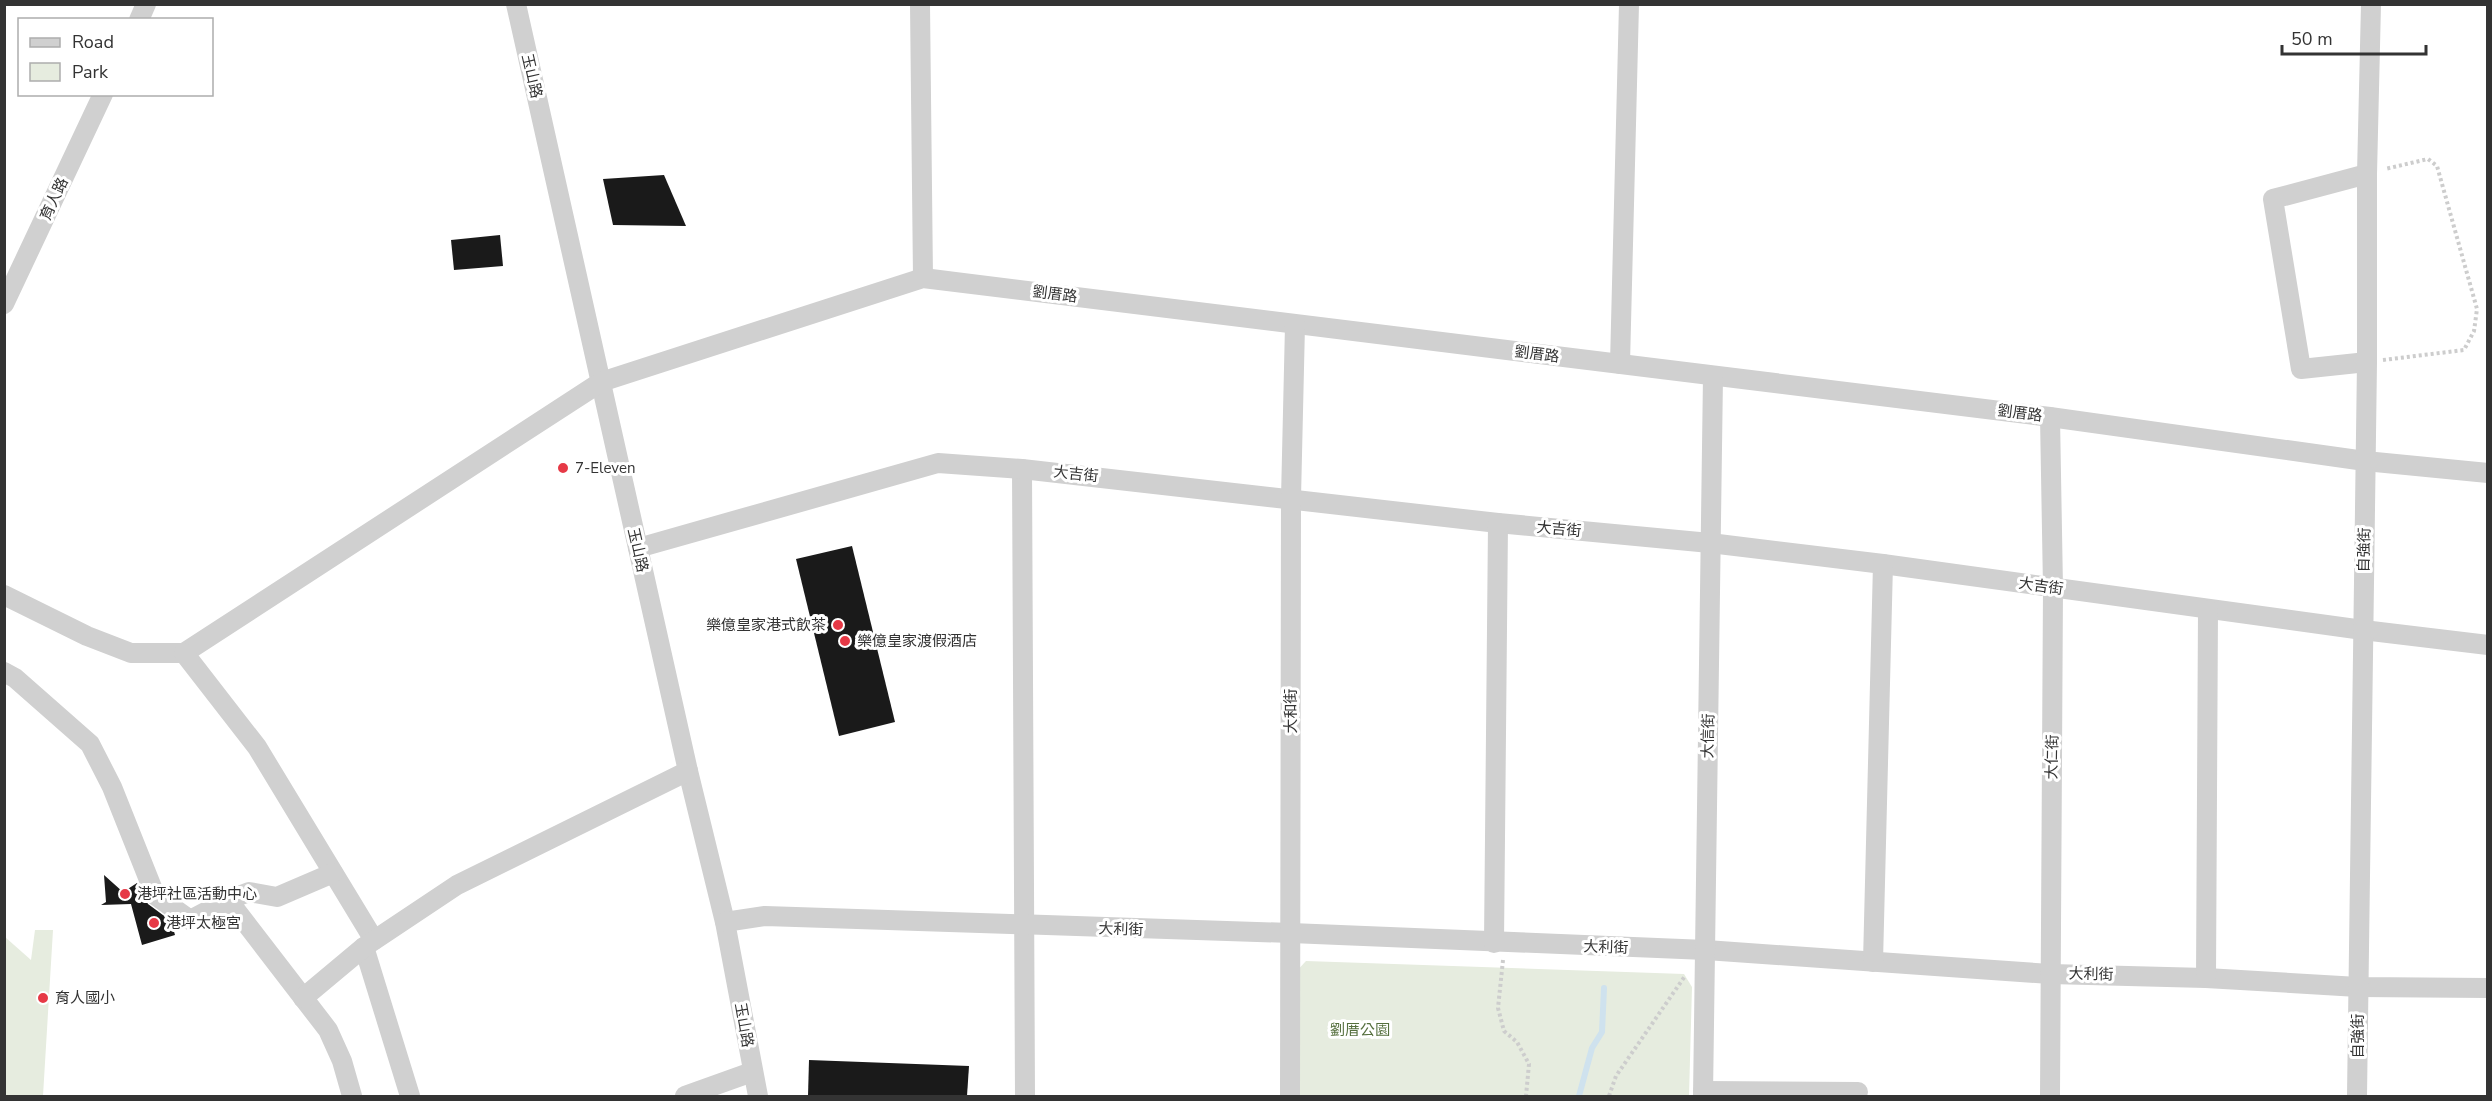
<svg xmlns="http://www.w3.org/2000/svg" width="2492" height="1101" font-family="'Nunito Sans','Noto Sans TC',sans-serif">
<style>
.green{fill:#e6ecdf}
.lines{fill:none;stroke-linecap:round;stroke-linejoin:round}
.stream{stroke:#cfe2ee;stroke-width:6}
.building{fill:#1a1a1a}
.path{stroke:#cdcdcd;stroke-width:4;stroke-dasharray:3 3;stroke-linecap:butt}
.minor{stroke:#d0d0d0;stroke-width:20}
.poi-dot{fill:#e63946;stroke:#fff;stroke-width:2}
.labels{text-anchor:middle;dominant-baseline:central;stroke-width:6;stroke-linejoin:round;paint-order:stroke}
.street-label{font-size:15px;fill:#333;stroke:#fff}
.poi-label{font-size:15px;fill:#333;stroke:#fff;text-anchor:start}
.park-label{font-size:15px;fill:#56703f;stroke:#fff}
</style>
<rect width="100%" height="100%" fill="#fff"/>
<!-- green -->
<g class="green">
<polygon points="35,930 53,930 43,1096 5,1096 5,937 31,960"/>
<polygon points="1306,961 1684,974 1692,987 1689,1096 1293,1096 1293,975"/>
</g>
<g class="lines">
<!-- stream -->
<polyline class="stream" points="1579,1096 1592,1048 1602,1032 1604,988"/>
</g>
<!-- building -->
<g class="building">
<polygon points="664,175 686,226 613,225 603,179"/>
<polygon points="500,235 503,266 454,270 451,240"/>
<polygon points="852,546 895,722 839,736 796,559"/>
<polygon points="104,875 123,892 137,883 148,904 171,921 175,935 142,945 131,904 101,905 106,902"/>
<polygon points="809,1060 969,1066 967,1096 808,1096"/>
</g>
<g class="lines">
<!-- path -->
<g class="path">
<polyline points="2383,360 2464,350 2474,331 2477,309 2437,166 2428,159 2385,169"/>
<polyline points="1503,960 1498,1008 1504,1031 1517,1042 1529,1064 1526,1096"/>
<polyline points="1609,1096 1616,1076 1685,976"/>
</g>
<!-- minor -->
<g class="minor">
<polyline points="516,4 688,771 725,922 758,1096"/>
<polyline points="920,4 923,278"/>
<polyline points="139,20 146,4"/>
<polyline points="2367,174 2273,199 2301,369 2367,362"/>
<polyline points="4,304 103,94"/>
<polyline points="1620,364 1629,4"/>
<polyline points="1022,469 1025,1096"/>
<polyline points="638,548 938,463 1022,469 1498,523 1710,543 1883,564 2363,630 2488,645"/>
<polyline points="4,595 87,636 131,653 184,653 601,382 923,278 2050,417 2365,461 2488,473"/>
<polyline points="184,653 257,747 374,940"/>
<polyline points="4,672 15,678 90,744 112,787 155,895 190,920 228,900 328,1030 342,1061 352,1096"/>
<polyline points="228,900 249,892 277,897 333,873"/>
<polyline points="725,922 765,916 1291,933 1706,950 2050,974 2206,978 2358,987 2488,988"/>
<polyline points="1494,943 1498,523"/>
<polyline points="364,947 410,1096"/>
<polyline points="1873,962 1883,564"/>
<polyline points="2206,978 2208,610"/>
<polyline points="303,998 364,947 457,885 688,771"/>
<polyline points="1703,1091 1858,1092"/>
<polyline points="685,1096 752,1072"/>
<polyline points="1290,1096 1291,498 1295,325"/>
<polyline points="1703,1096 1713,376"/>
<polyline points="2050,1096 2053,588 2050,417"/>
<polyline points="2357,1096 2367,362 2367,174 2371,4"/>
</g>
</g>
<!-- markers -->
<g class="poi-dot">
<circle cx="563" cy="468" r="6"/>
<circle cx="838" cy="625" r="6"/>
<circle cx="845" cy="641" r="6"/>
<circle cx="125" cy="894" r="6"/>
<circle cx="154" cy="923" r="6"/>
<circle cx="43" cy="998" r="6"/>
</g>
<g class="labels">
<!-- street labels -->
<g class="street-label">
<text transform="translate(532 76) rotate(77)">玉山路</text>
<text transform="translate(54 199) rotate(-65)">育人路</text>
<text transform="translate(1055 294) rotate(7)">劉厝路</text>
<text transform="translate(1537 354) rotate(7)">劉厝路</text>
<text transform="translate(2020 413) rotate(7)">劉厝路</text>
<text transform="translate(1076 474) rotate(6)">大吉街</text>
<text transform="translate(1559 529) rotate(5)">大吉街</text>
<text transform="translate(638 550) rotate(77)">玉山路</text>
<text transform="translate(2364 550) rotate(-89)">自強街</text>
<text transform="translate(2041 586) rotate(8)">大吉街</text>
<text transform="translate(1291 711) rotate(-90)">大和街</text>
<text transform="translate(1708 736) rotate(-89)">大信街</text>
<text transform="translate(2052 757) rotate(-89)">大仁街</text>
<text transform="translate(1121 929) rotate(2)">大利街</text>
<text transform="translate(1606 947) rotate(2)">大利街</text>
<text transform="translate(2091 974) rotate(1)">大利街</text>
<text transform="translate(744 1025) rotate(80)">玉山路</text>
<text transform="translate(2358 1036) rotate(-90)">自強街</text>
</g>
<!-- poi labels -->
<g class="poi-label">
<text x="575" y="468">7-Eleven</text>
<text x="826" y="625" text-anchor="end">樂億皇家港式飲茶</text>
<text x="857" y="641">樂億皇家渡假酒店</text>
<text x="137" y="894">港坪社區活動中心</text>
<text x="166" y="923">港坪太極宮</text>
<text x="55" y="998">育人國小</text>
</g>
<!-- park labels -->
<g class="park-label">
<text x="1360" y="1030">劉厝公園</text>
</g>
</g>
<!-- border -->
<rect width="2492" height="1101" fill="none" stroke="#333333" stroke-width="12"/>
<!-- legend -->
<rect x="18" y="18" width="195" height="78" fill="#ffffff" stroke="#adadad" stroke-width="1.5"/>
<rect x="30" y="38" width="30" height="9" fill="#d0d0d0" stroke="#adadad" stroke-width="1.5"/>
<text x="72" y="48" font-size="18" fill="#333333">Road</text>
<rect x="30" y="63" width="30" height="18" fill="#e6ecdf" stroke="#adadad" stroke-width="1.5"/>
<text x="72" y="78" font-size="18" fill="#333333">Park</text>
<!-- scale -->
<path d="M2282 45v9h144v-9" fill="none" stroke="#333333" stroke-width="3"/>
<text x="2291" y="45" font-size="18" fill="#333333" stroke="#ffffff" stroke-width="4.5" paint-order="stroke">50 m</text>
</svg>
